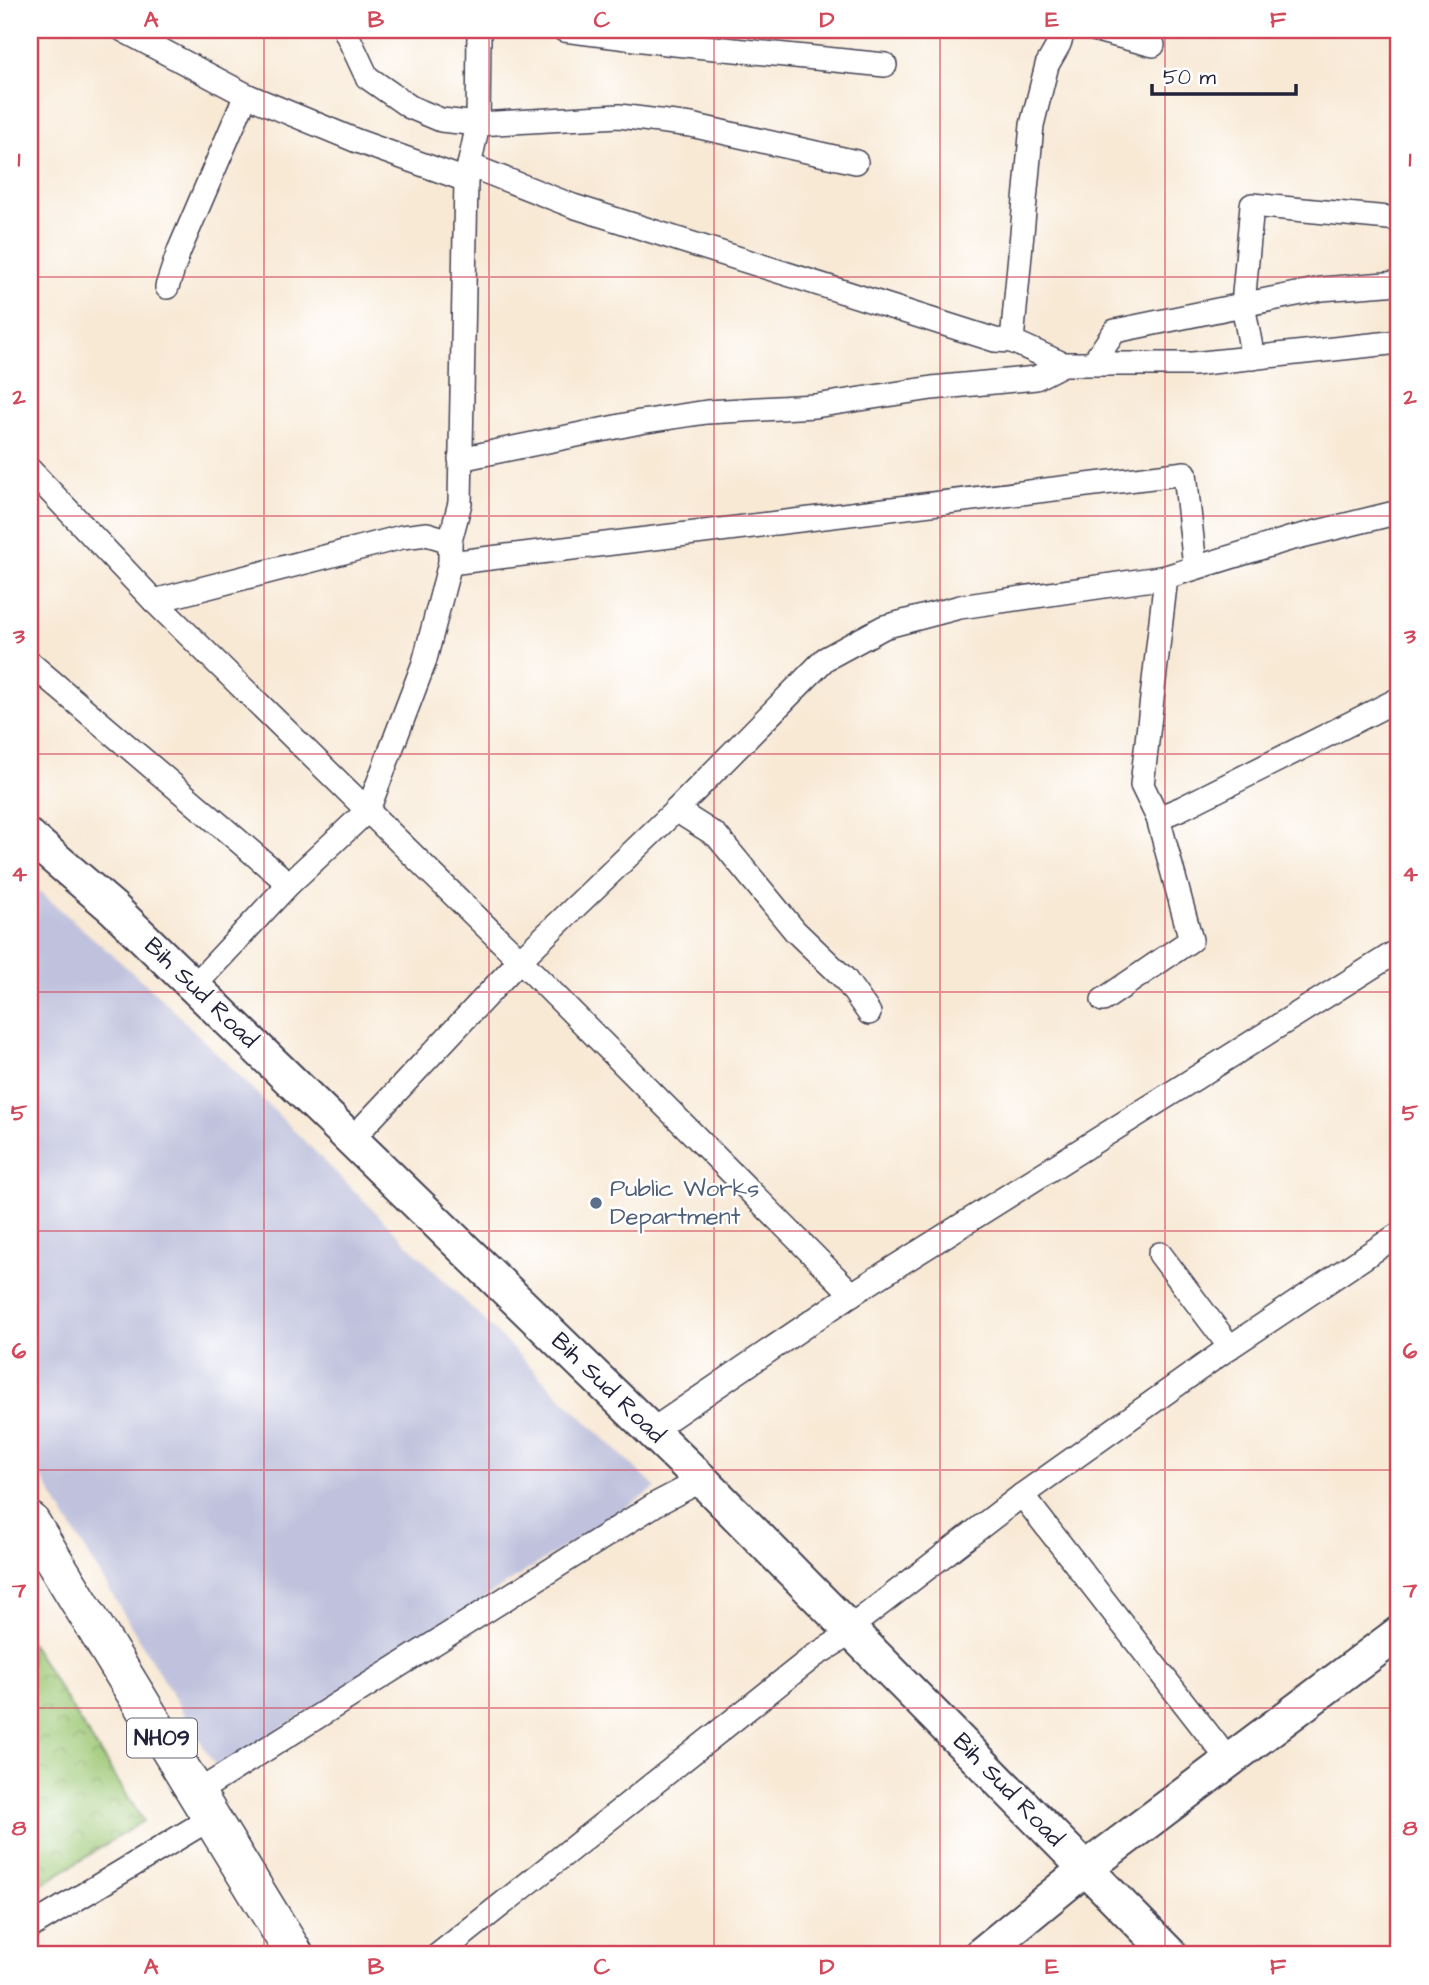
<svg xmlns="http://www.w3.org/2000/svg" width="1429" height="1985" font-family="'Architects Daughter',sans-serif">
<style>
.industrial{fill:#c0c2dd}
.park{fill:url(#park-crowns);stroke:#607558;stroke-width:2}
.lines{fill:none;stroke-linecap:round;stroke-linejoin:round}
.street-casing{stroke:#424052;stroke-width:26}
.secondary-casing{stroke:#424052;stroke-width:37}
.primary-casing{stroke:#424052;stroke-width:40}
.street{stroke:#fff;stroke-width:23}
.secondary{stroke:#fff;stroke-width:33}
.primary{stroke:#fff;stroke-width:37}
.grid{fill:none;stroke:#d1495b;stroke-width:2;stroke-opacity:0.55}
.service-dot{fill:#5c6f8a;stroke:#fff;stroke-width:2.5}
.labels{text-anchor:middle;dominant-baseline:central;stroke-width:5;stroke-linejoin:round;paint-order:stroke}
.shield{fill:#fff;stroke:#646476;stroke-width:2}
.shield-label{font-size:23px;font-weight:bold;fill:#22223b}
.street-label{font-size:24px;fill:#22223b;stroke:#fff}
.service-label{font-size:24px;fill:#4e5e75;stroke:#fff;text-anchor:start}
.neatline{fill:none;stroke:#d1495b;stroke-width:2.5}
.grid-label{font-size:23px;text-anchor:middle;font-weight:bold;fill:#d1495b}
</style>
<defs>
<pattern id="park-crowns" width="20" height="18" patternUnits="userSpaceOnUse" patternTransform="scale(1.75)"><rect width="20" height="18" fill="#9dc874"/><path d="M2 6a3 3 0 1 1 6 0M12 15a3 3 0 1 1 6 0" fill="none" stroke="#80a260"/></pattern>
</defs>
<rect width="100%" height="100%" fill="#fff"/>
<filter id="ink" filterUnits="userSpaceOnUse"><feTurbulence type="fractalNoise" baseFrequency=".0143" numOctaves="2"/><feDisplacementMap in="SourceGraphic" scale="14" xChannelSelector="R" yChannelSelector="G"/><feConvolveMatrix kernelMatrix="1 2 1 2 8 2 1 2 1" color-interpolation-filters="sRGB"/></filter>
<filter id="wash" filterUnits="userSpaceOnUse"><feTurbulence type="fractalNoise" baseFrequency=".00686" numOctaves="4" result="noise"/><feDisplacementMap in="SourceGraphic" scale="28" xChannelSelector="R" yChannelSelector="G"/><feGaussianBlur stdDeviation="1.57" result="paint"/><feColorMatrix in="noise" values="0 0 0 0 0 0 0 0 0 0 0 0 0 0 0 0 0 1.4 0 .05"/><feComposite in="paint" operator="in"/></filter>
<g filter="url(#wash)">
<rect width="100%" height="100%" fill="#f8e9d5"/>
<!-- industrial -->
<polygon class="industrial" points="30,883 157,994 563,1399 656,1488 217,1769 30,1458"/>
<!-- park -->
<polygon class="park" points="30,1642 143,1821 30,1892"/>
</g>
<g filter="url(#ink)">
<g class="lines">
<defs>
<g id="street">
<polyline points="123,30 246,95 357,141 466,180"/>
<polyline points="345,30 367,77 410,107 441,120 478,124 619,116 691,125 856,162"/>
<polyline points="564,30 675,44 885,65"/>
<polyline points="1096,30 1153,45"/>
<polyline points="469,165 573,206 995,340 1012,341"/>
<polyline points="167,287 179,251 246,95"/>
<polyline points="1253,358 1243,305 1252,205 1399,219"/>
<polyline points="1093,363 1115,331 1321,289 1399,283"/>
<polyline points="1063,364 1012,341 1032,125 1047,65 1059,44 1064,30"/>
<polyline points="460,459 640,422 707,412 815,406 932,388 1036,378 1063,364 1193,364 1399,342"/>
<polyline points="30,470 154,601 520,960 852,1294"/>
<polyline points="450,563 1185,473 1195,567"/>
<polyline points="1166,577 1142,785 1158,818 1182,808 1399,699"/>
<polyline points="154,601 402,537 427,534 450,541"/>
<polyline points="30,663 289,884"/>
<polyline points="676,810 717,836 795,931 845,979 869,1013"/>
<polyline points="194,986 289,884 368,810 424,663 450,563 450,541 460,503 466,180 478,124 479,30"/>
<polyline points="1103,1000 1191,940 1158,818"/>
<polyline points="352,1139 520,960 676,810 825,659 884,627 960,607 1166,577 1289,539 1399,512"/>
<polyline points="1160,1254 1230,1347"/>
<polyline points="651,1431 852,1294 1399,950"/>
<polyline points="1022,1495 1230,1762"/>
<polyline points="196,1793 656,1504 702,1480"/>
<polyline points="30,1927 211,1818"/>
<polyline points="438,1955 814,1656 853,1632 860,1620 1022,1495 1230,1347 1399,1234"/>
</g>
<g id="secondary">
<polyline points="30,837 113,908 702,1480 1171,1955"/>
<polyline points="980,1955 1085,1869 1399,1633"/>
</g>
<polyline id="primary" points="30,1521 295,1955"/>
</defs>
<!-- street casing -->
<use href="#street" class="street-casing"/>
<!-- secondary casing -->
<use href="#secondary" class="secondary-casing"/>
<!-- primary casing -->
<use href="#primary" class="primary-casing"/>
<!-- street -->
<use href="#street" class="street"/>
<!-- secondary -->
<use href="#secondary" class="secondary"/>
<!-- primary -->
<use href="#primary" class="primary"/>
</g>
</g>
<!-- grid -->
<path class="grid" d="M264,30V1955M489,30V1955M714,30V1955M940,30V1955M1165,30V1955M30,277H1399M30,516H1399M30,754H1399M30,992H1399M30,1231H1399M30,1470H1399M30,1708H1399"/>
<!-- markers -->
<circle class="service-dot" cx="596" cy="1203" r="7"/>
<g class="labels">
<!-- shield labels -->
<rect class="shield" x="127" y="1718.5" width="70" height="39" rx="5"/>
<g class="shield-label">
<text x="162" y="1738">NH09</text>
</g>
<!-- street labels -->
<g class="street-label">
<text transform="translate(201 993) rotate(44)">Bih Sud Road</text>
<text transform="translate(608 1388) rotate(44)">Bih Sud Road</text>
<text transform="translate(1008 1790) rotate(46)">Bih Sud Road</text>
</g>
<!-- service labels -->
<g class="service-label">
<text x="610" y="1189">Public Works<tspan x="610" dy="28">Department</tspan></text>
</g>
</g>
<!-- margin -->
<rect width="1429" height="1985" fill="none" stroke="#fff" stroke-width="77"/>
<!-- scale -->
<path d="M1152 84v10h144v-10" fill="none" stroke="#22223b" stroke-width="3.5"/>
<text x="1163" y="84" font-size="21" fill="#22223b" stroke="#ffffff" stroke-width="5" paint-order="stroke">50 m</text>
<rect x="38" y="38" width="1352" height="1908" class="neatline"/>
<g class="grid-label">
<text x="151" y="27">A</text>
<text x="376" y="27">B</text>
<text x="602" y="27">C</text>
<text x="827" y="27">D</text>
<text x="1052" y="27">E</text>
<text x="1278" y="27">F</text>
<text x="19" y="166">1</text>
<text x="1410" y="166">1</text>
<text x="19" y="404">2</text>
<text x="1410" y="404">2</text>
<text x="19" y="643">3</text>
<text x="1410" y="643">3</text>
<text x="19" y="881">4</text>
<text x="1410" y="881">4</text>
<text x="19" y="1120">5</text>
<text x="1410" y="1120">5</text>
<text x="19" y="1358">6</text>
<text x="1410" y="1358">6</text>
<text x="19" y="1597">7</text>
<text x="1410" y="1597">7</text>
<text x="19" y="1835">8</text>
<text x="1410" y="1835">8</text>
<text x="151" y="1974">A</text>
<text x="376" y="1974">B</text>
<text x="602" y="1974">C</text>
<text x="827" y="1974">D</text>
<text x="1052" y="1974">E</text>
<text x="1278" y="1974">F</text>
</g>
</svg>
